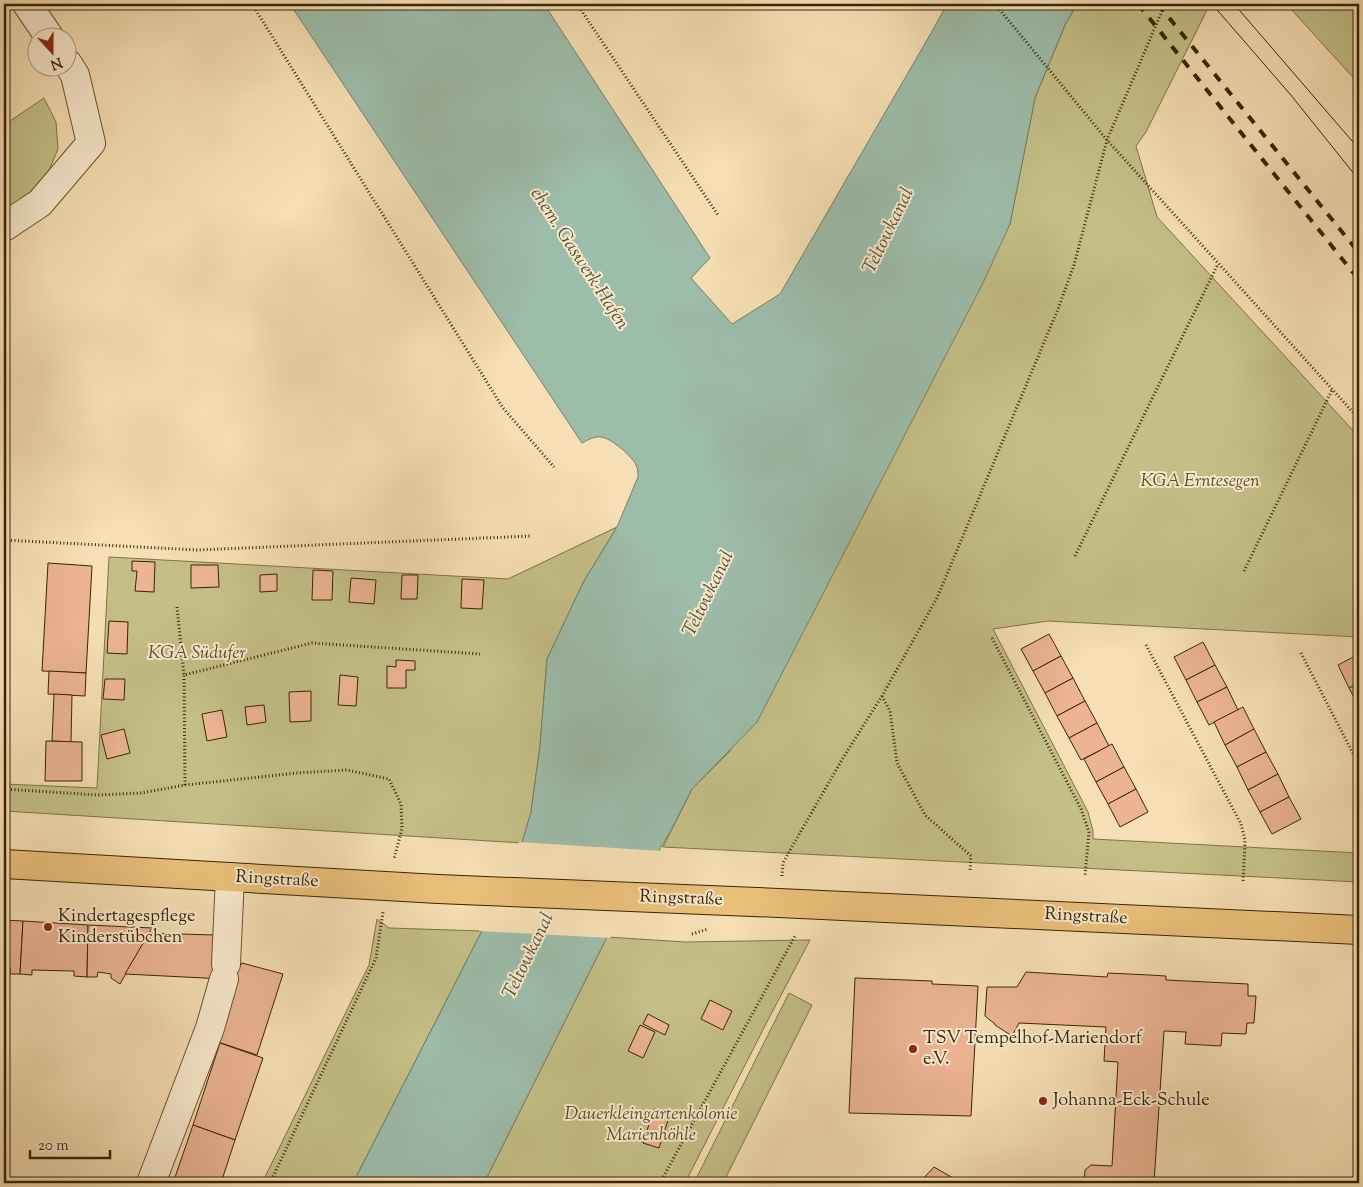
<svg xmlns="http://www.w3.org/2000/svg" width="1363" height="1187" font-family="'Sorts Mill Goudy',serif">
<style>
.green{fill:#c4bf87;stroke:#7e7246}
.water{fill:#9dbdab;stroke:#758068}
.pier{fill:#f6dfb4}
.building{fill:#ecb493;stroke:#392404}
.lines{fill:none;stroke-linecap:round;stroke-linejoin:round}
.minor-casing{stroke:#685330;stroke-width:30}
.major-casing{stroke:#392404;stroke-width:30}
.path{stroke:#392404;stroke-width:3;stroke-dasharray:1 2.5;stroke-linecap:butt}
.minor{stroke:#f9eace;stroke-width:28}
.major{stroke:#ebc07a;stroke-width:28}
.tram{stroke:#392404;stroke-width:1}
.rail{stroke:#392404;stroke-width:4;stroke-dasharray:9 9;stroke-linecap:butt}
.poi-dot{fill:#8f2418;stroke:#f9eace;stroke-width:2}
.labels{text-anchor:middle;dominant-baseline:central;stroke-width:4;stroke-linejoin:round;paint-order:stroke}
.park-label{font-size:18px;font-style:italic;fill:#5c4b25;stroke:#f9eace}
.street-label{font-size:18px;fill:#392404;stroke:#f9eace}
.poi-label{font-size:18px;fill:#392404;stroke:#f9eace;text-anchor:start}
.water-label{font-size:19px;font-style:italic;fill:#575236;stroke:#f9eace}
</style>
<rect width="100%" height="100%" fill="#f6dfb4"/>
<filter id="stains"><feTurbulence type="fractalNoise" baseFrequency=".004" numOctaves="4"/><feColorMatrix values="0 0 0 0 .2 0 0 0 0 .09 0 0 0 0 .02 0 0 0 .5 -.17"/></filter>
<radialGradient id="worn" r=".72"><stop offset=".6" stop-color="#630" stop-opacity="0"/><stop offset="1" stop-color="#630" stop-opacity=".3"/></radialGradient>
<!-- green -->
<g class="green">
<polygon points="1077,4 1210,4 1146,132 1136,146 1157,217 1359,437 1359,637 1048,621 993,629 1088,812 1093,831 1093,839 1359,853 1359,882 663,847 692,789 730,751 1010,224 1035,98 1065,25"/>
<polygon points="1285,4 1359,4 1359,84 1290,8"/>
<polygon points="44,98 56,122 58,149 47,175 32,193 4,212 4,125"/>
<polygon points="617,527 584,581 547,659 540,746 531,812 522,843 4,811 4,784 97,788 109,557 508,579"/>
<polygon points="377,919 389,928 482,931 353,1183 262,1183 369,965"/>
<polygon points="607,937 685,942 810,940 769,1018 685,1183 484,1183"/>
<polygon points="789,993 812,1005 723,1183 694,1183"/>
</g>
<!-- water -->
<path class="water" d="M290,4H544L710,258L691,278L732,324L780,294L934,28L947,4H1077L1065,25L1035,98L1010,224L983,283L757,722L692,789L669,834L607,937L484,1183H353L507,882L522,843L531,812L540,746L547,659L584,581L617,527L638,477C638,473 638,468 636,465C632,456 611,438 601,437C594,436 588,440 582,443Z"/>
<!-- pier -->
<polygon class="pier" points="519,842 662,851 610,938 479,931 505,881"/>
<!-- building -->
<g class="building">
<polygon points="132,561 155,562 154,592 135,591 137,571 132,571"/>
<polygon points="48,563 92,566 86,673 42,671"/>
<polygon points="191,565 218,565 219,587 191,588"/>
<polygon points="313,570 333,571 332,600 312,600"/>
<polygon points="277,574 277,591 260,592 260,575"/>
<polygon points="402,575 418,575 417,599 401,599"/>
<polygon points="351,578 376,580 374,604 349,602"/>
<polygon points="462,579 484,580 482,609 461,608"/>
<polygon points="109,621 128,622 127,654 107,653"/>
<polygon points="1049,634 1061,656 1033,671 1021,649"/>
<polygon points="1203,642 1215,665 1186,680 1174,657"/>
<polygon points="1359,654 1359,683 1349,688 1338,665"/>
<polygon points="1061,656 1073,678 1045,693 1033,671"/>
<polygon points="396,660 415,661 415,670 406,670 406,688 387,688 387,666 396,667"/>
<polygon points="1215,665 1227,687 1197,702 1186,680"/>
<polygon points="49,671 86,673 85,696 48,694"/>
<polygon points="340,675 358,677 356,706 338,705"/>
<polygon points="1073,678 1085,701 1057,716 1045,693"/>
<polygon points="105,679 125,679 124,700 103,699"/>
<polygon points="1359,683 1359,707 1349,688"/>
<polygon points="1227,687 1238,710 1209,725 1197,702"/>
<polygon points="311,691 311,721 290,722 289,692"/>
<polygon points="54,694 72,695 71,742 52,741"/>
<polygon points="1085,701 1097,723 1069,738 1057,716"/>
<polygon points="264,705 266,722 247,725 245,707"/>
<polygon points="1243,707 1254,729 1225,745 1214,722"/>
<polygon points="222,710 227,737 207,741 202,714"/>
<polygon points="1097,723 1109,746 1081,760 1069,738"/>
<polygon points="124,729 130,753 107,759 101,735"/>
<polygon points="1254,729 1266,752 1237,767 1225,745"/>
<polygon points="46,741 82,742 82,781 45,781"/>
<polygon points="1112,744 1124,767 1096,782 1084,759"/>
<polygon points="1266,752 1278,774 1248,790 1237,767"/>
<polygon points="1124,767 1136,789 1108,804 1096,782"/>
<polygon points="1278,774 1289,797 1260,812 1248,790"/>
<polygon points="1136,789 1148,812 1120,827 1108,804"/>
<polygon points="1289,797 1301,819 1272,834 1260,812"/>
<polygon points="4,920 23,921 20,974 10,974 10,968 4,967"/>
<polygon points="23,921 88,925 87,977 74,976 74,971 32,970 32,975 20,974"/>
<polygon points="88,925 152,928 120,984 111,978 111,974 98,972 97,977 87,977"/>
<polygon points="149,933 214,935 224,979 125,974"/>
<polygon points="242,963 283,974 257,1055 215,1041 226,964 241,965"/>
<polygon points="1026,972 1107,977 1108,973 1149,975 1166,976 1166,980 1248,984 1248,996 1256,996 1254,1023 1247,1023 1246,1034 1222,1033 1221,1046 1185,1044 1186,1032 1164,1031 1154,1183 1084,1183 1085,1170 1091,1165 1112,1166 1118,1062 1104,1061 1106,1027 1019,1023 1012,1036 995,1025 995,1024 985,1016 987,987 1017,987"/>
<polygon points="855,978 932,981 932,984 978,986 971,1116 849,1113"/>
<polygon points="710,1000 732,1011 723,1030 701,1019"/>
<polygon points="648,1014 669,1025 665,1035 643,1024"/>
<polygon points="640,1025 655,1032 643,1058 628,1051"/>
<polygon points="220,1043 263,1058 235,1140 193,1125"/>
<polygon points="654,1109 670,1114 659,1148 643,1143"/>
<polygon points="193,1125 235,1140 221,1183 173,1183"/>
<polygon points="934,1167 953,1178 951,1183 919,1183"/>
<polygon points="613,1178 627,1183 604,1183 606,1179 611,1181"/>
</g>
<g class="lines">
<defs>
<g id="minor">
<polyline points="27,4 50,38"/>
<polyline points="4,227 40,203 91,143 75,75 68,64"/>
<polyline points="226,964 230,877"/>
<polyline points="151,1183 210,1028 224,979"/>
</g>
<polyline id="major" points="4,864 438,889 779,903 1359,930"/>
</defs>
<!-- minor casing -->
<use href="#minor" class="minor-casing"/>
<!-- major casing -->
<use href="#major" class="major-casing"/>
<!-- path -->
<g class="path">
<polyline points="252,4 503,408 554,467"/>
<polyline points="577,4 718,215"/>
<polyline points="995,4 1107,140 1359,419"/>
<polyline points="4,540 197,550 531,536"/>
<polyline points="1075,556 1218,264"/>
<polyline points="1244,571 1332,390"/>
<polyline points="177,607 184,675"/>
<polyline points="992,638 1081,809 1089,832 1085,876"/>
<polyline points="1146,645 1241,824 1245,840 1243,883"/>
<polyline points="1301,653 1359,765"/>
<polyline points="882,696 890,711 897,763 925,815 971,856 970,871"/>
<polyline points="185,785 184,675 312,643 480,654"/>
<polyline points="4,789 97,795 141,793 185,785 297,773 347,770 389,779 401,804 402,829 394,859"/>
<polyline points="782,876 783,863 789,852 843,758 882,696 937,598 1058,309 1074,265 1107,140 1165,4"/>
<polyline points="692,934 708,929"/>
<polyline points="270,1183 376,958 383,912"/>
<polyline points="660,1183 795,936"/>
</g>
<!-- minor -->
<use href="#minor" class="minor"/>
<!-- major -->
<use href="#major" class="major"/>
<!-- tram -->
<g class="tram">
<polyline points="1212,4 1290,94 1359,180"/>
<polyline points="1234,4 1359,149"/>
</g>
<!-- rail -->
<g class="rail">
<polyline points="1138,4 1359,280"/>
<polyline points="1158,4 1359,253"/>
</g>
</g>
<!-- markers -->
<g class="poi-dot">
<circle cx="48" cy="927" r="5"/>
<circle cx="913" cy="1049" r="5"/>
<circle cx="1043" cy="1101" r="5"/>
</g>
<g class="labels">
<!-- park labels -->
<g class="park-label">
<text x="1200" y="482">KGA Erntesegen</text>
<text x="197" y="654">KGA Südufer</text>
<text x="651" y="1115">Dauerkleingartenkolonie<tspan x="651" dy="21">Marienhöhle</tspan></text>
</g>
<!-- street labels -->
<g class="street-label">
<text transform="translate(277 880) rotate(3)">Ringstraße</text>
<text transform="translate(681 899) rotate(2)">Ringstraße</text>
<text transform="translate(1086 917) rotate(3)">Ringstraße</text>
</g>
<!-- poi labels -->
<g class="poi-label">
<text x="58" y="917">Kindertagespflege<tspan x="58" dy="21">Kinderstübchen</tspan></text>
<text x="923" y="1039">TSV Tempelhof-Mariendorf<tspan x="923" dy="21">e.V.</tspan></text>
<text x="1053" y="1101">Johanna-Eck-Schule</text>
</g>
<!-- water labels -->
<g class="water-label">
<text transform="translate(889 231) rotate(-64)">Teltowkanal</text>
<text transform="translate(579 259) rotate(57)">ehem. Gaswerk-Hafen</text>
<text transform="translate(709 594) rotate(-64)">Teltowkanal</text>
<text transform="translate(529 956) rotate(-64)">Teltowkanal</text>
</g>
</g>
<!-- margin -->
<rect width="1363" height="1187" fill="none" stroke="#f6dfb4" stroke-width="20"/>
<rect x="5" y="5" width="1353" height="1177" fill="none" stroke="#392404" stroke-width="2.5"/>
<rect x="10" y="10" width="1343" height="1167" fill="none" stroke="#392404"/>
<!-- north arrow -->
<g transform="translate(52 52) rotate(159)"><circle r="24" fill="#f9eace" stroke="#ac9b7d"/>
<path d="M0-4L9 19L0 12L-9 19Z" fill="#8f2418"/>
<text y="-8" font-size="14" font-weight="bold" text-anchor="middle" fill="#392404">N</text>
</g>
<!-- scale -->
<path d="M30 1150v8h80v-8" fill="none" stroke="#392404" stroke-width="2.5"/>
<text x="38" y="1150" font-size="15" fill="#392404" stroke="#f9eace" stroke-width="4" paint-order="stroke">20 m</text>
<rect width="100%" height="100%" filter="url(#stains)"/>
<rect width="100%" height="100%" fill="url(#worn)"/>
</svg>
